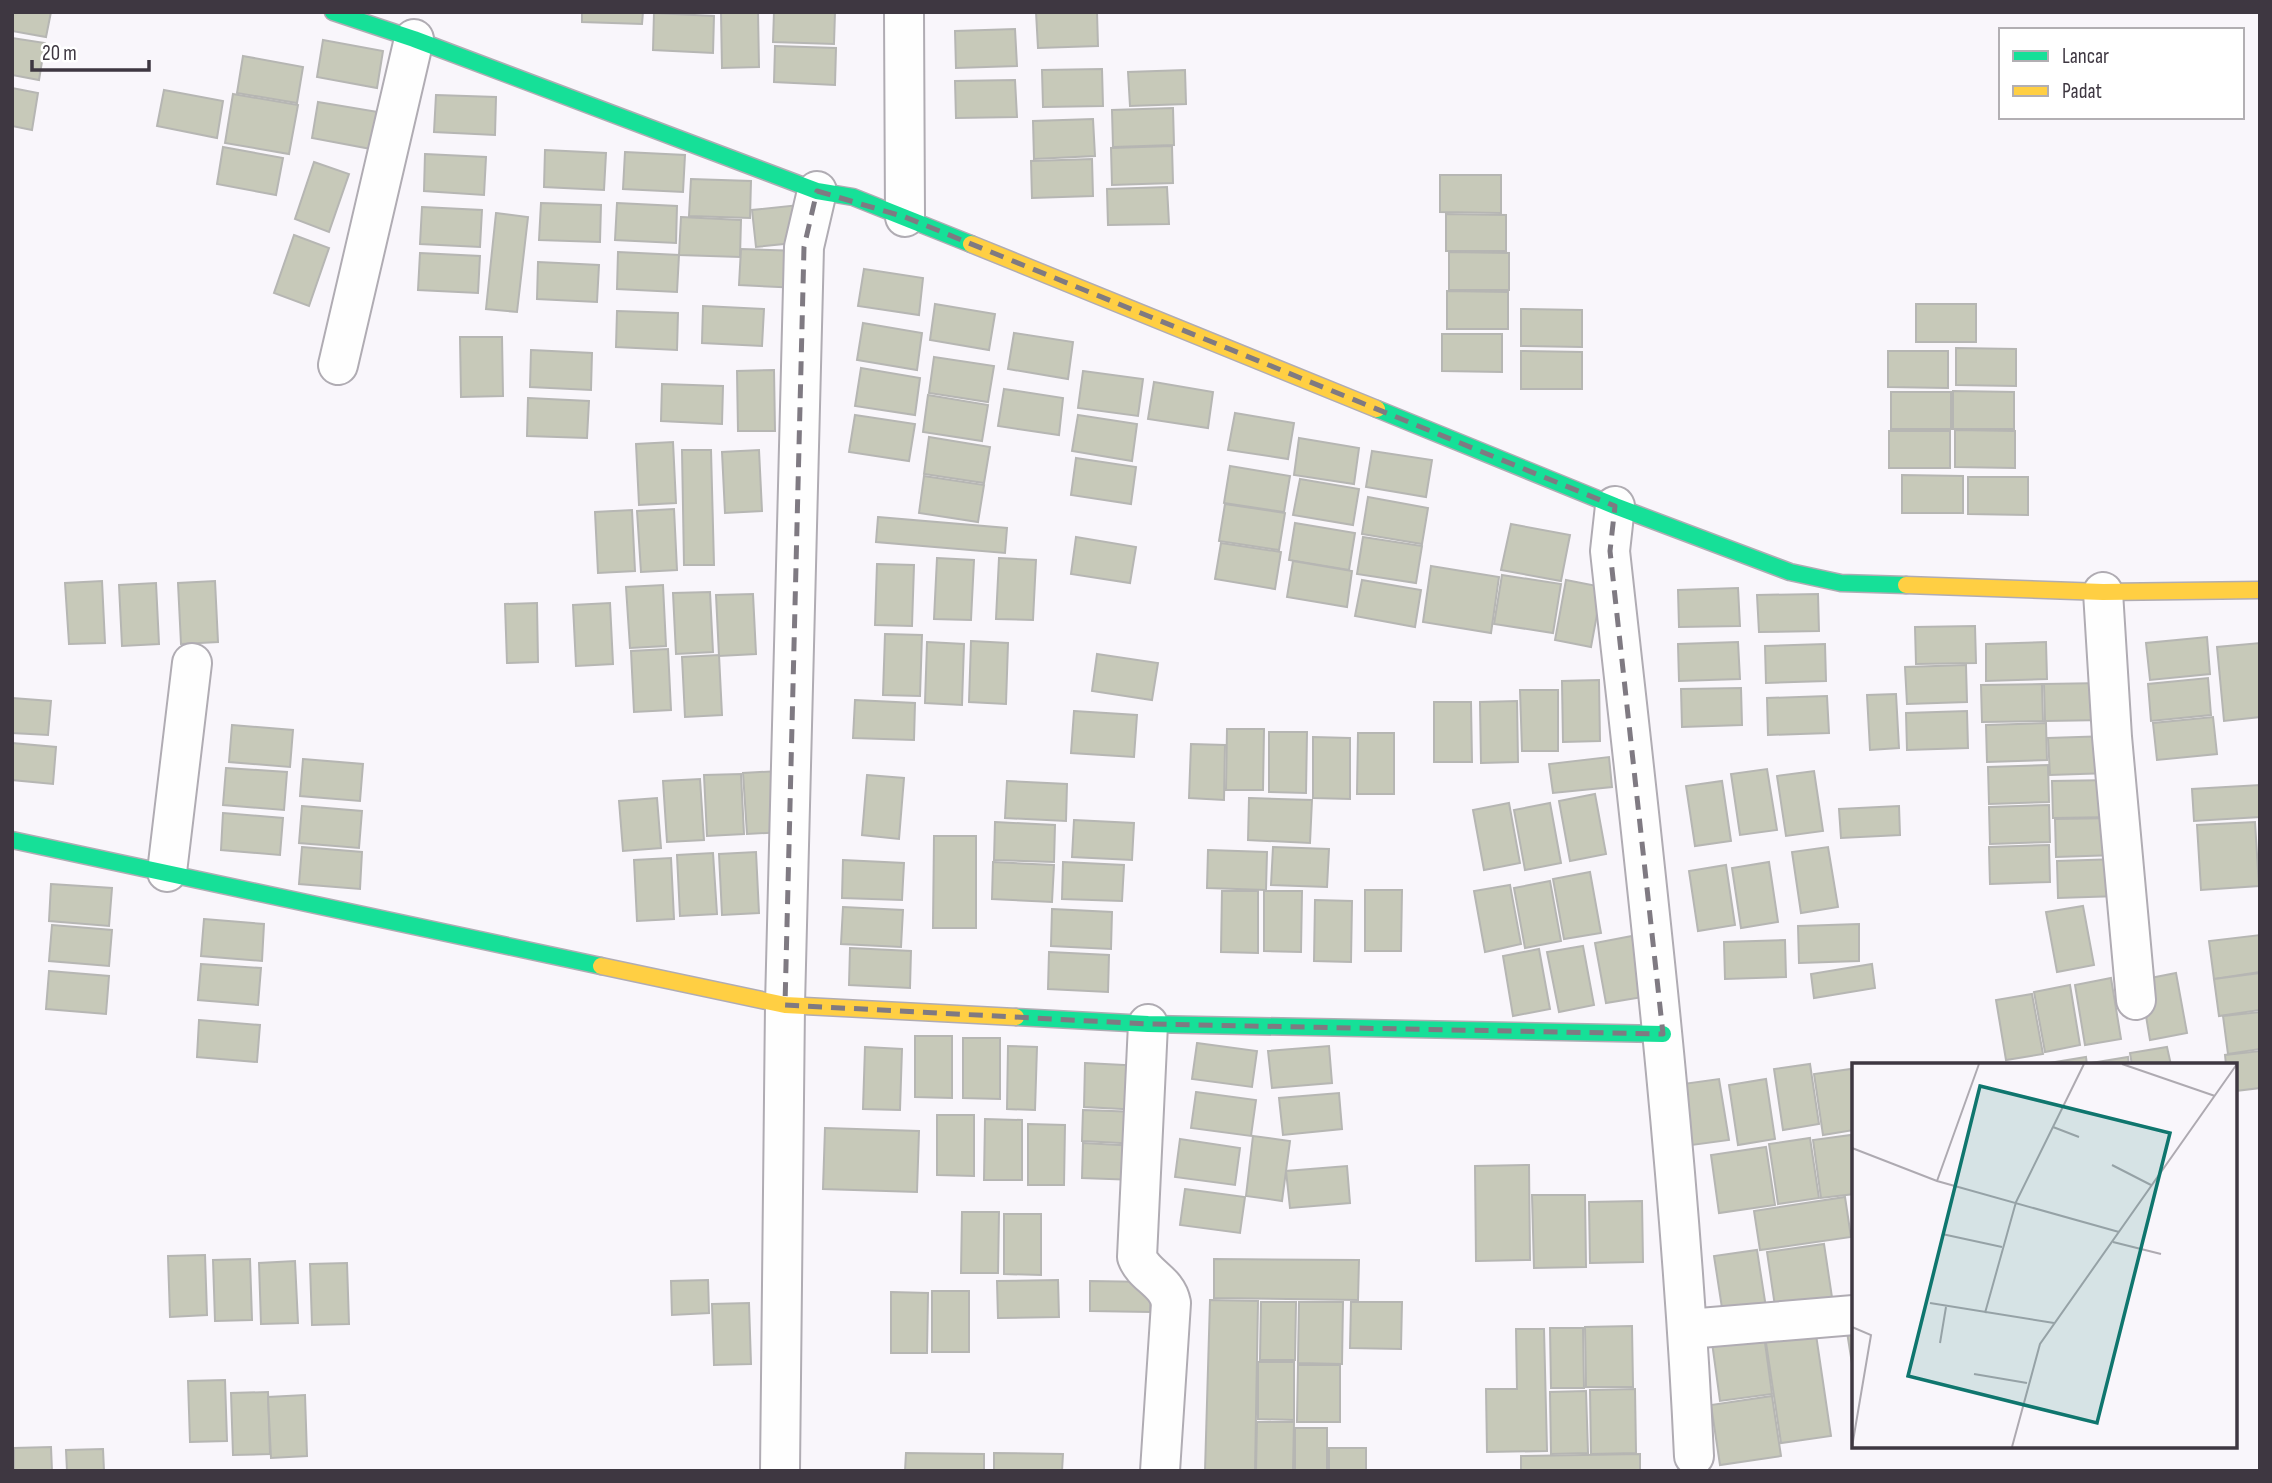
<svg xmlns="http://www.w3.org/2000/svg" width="2272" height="1483" font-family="'Sofia Sans Condensed',sans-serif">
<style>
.building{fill:#c7c9b9;stroke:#b6b6b3;stroke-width:2}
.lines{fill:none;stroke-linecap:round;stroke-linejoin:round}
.street-casing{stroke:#b0acb3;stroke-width:42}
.fast-casing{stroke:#b0acb3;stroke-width:19}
.slow-casing{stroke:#b0acb3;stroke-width:19}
.street{stroke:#fefefe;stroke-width:38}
.fast{stroke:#16e098;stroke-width:16}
.slow{stroke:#ffcf43;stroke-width:16}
.marked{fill:none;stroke:#7f7a82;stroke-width:5;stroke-dasharray:14 9;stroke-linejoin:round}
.inset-road{fill:none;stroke:#aeaab1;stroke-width:2}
.view{fill:#0f766e;fill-opacity:0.15;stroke:#0f766e;stroke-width:3.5}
.inset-edge{fill:none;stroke:#3e3741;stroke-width:3.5}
</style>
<rect width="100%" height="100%" fill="#f9f6fb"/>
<!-- building -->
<g class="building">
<polygon points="12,12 51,12 46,37 12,31"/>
<polygon points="582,12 643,12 642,24 582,22"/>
<polygon points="721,12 758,12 759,67 722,68"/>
<polygon points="774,12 835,12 834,44 773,42"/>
<polygon points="1036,12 1097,12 1098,46 1038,48"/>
<polygon points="654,13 714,16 713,53 653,50"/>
<polygon points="1015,29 1017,66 956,68 955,31"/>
<polygon points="12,38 45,43 39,80 12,75"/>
<polygon points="323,40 383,51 377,88 317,77"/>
<polygon points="775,46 836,48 835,85 774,82"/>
<polygon points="243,56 303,67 297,103 237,93"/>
<polygon points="1102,69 1103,106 1043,107 1042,70"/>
<polygon points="1185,70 1186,104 1130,106 1128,72"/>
<polygon points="1015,80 1017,117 956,118 955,81"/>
<polygon points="12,88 38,93 32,130 12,126"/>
<polygon points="164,90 223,101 217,138 157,126"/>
<polygon points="233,94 298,105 289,154 225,143"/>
<polygon points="436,95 496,97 495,135 434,132"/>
<polygon points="318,102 378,112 371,149 312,138"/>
<polygon points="1173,108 1174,145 1113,147 1112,110"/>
<polygon points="1093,119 1095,156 1034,159 1033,121"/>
<polygon points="1172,146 1173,183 1112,185 1111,148"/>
<polygon points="223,147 283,158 276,195 217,184"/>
<polygon points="545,150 606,153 604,190 544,187"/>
<polygon points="625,152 685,155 683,192 623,189"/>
<polygon points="425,154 486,157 484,195 424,191"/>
<polygon points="1092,159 1093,196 1032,198 1031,161"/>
<polygon points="314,162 349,174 329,232 295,219"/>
<polygon points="1440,175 1501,175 1501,213 1440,212"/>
<polygon points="691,179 751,181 750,218 689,216"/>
<polygon points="1167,187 1169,224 1108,225 1107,189"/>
<polygon points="541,203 601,205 600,242 539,240"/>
<polygon points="617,203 677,206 676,243 615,240"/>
<polygon points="799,205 803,242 756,247 752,210"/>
<polygon points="422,207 482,210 480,247 420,244"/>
<polygon points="496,213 528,217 517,312 486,309"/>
<polygon points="1446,214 1506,215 1506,251 1446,251"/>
<polygon points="681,217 741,220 740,257 679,255"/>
<polygon points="294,235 329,248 309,306 274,293"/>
<polygon points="741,249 801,251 800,288 739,285"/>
<polygon points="618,252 679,255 677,292 617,289"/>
<polygon points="1449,252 1509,253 1509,290 1449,290"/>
<polygon points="420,253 480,256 478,293 418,290"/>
<polygon points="538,262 599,265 597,302 537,299"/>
<polygon points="864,269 923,278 919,315 858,306"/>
<polygon points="1447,291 1508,292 1508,329 1447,329"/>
<polygon points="935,304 995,314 989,350 930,340"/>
<rect x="1916" y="304" width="60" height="38"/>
<polygon points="703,306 764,309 762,346 702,343"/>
<polygon points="1521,309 1582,310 1582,347 1521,346"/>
<polygon points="617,311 678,313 677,350 616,347"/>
<polygon points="863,323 922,333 917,370 857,360"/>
<polygon points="1014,333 1073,342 1068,379 1008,369"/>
<polygon points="1442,334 1502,334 1502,372 1442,371"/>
<polygon points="460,337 502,337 503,396 461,397"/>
<polygon points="1956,348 2016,349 2016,386 1956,385"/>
<polygon points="531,350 592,353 591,390 530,387"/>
<polygon points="1521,351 1582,352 1582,389 1521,389"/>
<polygon points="1888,351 1948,351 1948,388 1888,387"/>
<polygon points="934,357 994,366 988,402 929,393"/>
<polygon points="861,368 920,378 915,415 855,406"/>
<polygon points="774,370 775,431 738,431 737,371"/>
<polygon points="1083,371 1143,379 1138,416 1078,408"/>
<polygon points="1154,382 1213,392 1208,428 1148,419"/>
<polygon points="662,384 723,386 722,424 661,421"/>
<polygon points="1004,389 1063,398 1059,435 998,426"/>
<polygon points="1953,391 2014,392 2014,429 1953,429"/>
<rect x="1891" y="392" width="60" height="37"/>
<polygon points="928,395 988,405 982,441 923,432"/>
<polygon points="528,398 589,401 587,438 527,436"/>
<polygon points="1235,413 1294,423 1288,459 1228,450"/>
<polygon points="855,415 915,424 909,461 849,452"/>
<polygon points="1078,415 1137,424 1132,461 1072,451"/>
<polygon points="1955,430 2015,431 2015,468 1955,467"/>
<rect x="1889" y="431" width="61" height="37"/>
<polygon points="929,437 990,447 984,483 924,474"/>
<polygon points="1299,438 1359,448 1354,484 1294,475"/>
<polygon points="673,442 676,503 639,505 636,444"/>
<polygon points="682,450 711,450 714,565 684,565"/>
<polygon points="759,450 762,511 725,513 722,452"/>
<polygon points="1372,451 1432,460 1426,497 1366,487"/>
<polygon points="1076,458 1136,467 1131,504 1071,495"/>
<polygon points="1230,466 1290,476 1284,512 1224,503"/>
<polygon points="1902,475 1963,476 1963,513 1902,513"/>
<polygon points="924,476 984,485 978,522 919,513"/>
<polygon points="1968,477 2028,477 2028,515 1968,514"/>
<polygon points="1300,479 1359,489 1353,525 1293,515"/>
<polygon points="1368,497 1428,508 1422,544 1362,534"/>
<polygon points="1225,504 1285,513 1279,550 1219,541"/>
<polygon points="674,509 677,570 641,572 637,511"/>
<polygon points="632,510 635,571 598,573 595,512"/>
<polygon points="878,517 1007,528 1005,553 876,542"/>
<polygon points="1295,523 1355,533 1349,570 1289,560"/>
<polygon points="1511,524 1570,535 1561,581 1501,570"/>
<polygon points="1076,537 1136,547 1130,583 1071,574"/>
<polygon points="1363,537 1422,546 1416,583 1357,574"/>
<polygon points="1221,543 1281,552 1275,589 1215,579"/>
<polygon points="937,558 974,560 971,620 934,619"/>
<polygon points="999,558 1036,560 1033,620 996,619"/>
<polygon points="1293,561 1352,571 1347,607 1287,597"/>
<polygon points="877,564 914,565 912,626 875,625"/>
<polygon points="1431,566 1499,577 1491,633 1423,622"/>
<polygon points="1502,575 1561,584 1553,633 1494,624"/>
<polygon points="1362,580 1421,590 1415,627 1355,616"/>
<polygon points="1566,580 1602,587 1591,647 1555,640"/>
<polygon points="102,581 105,643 69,644 65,583"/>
<polygon points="215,581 218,642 181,644 178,583"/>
<polygon points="156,583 159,644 122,646 119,585"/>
<polygon points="663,585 666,646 630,648 626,587"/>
<polygon points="1738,588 1740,626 1679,627 1678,590"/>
<polygon points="710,592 713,652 676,654 673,593"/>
<polygon points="753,594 756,654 719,656 716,595"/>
<polygon points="1818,594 1819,631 1759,632 1757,595"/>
<polygon points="537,603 538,662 507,663 505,604"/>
<polygon points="610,603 613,664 576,666 573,605"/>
<polygon points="1975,626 1976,663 1916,664 1915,627"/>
<polygon points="885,634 922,635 920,696 883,695"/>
<polygon points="2207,637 2210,674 2150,680 2146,643"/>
<polygon points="971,641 1008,643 1006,704 969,702"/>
<polygon points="927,642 964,644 962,705 925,703"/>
<polygon points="1738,642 1740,679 1679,681 1678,644"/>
<polygon points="2046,642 2047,679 1986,681 1986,644"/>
<polygon points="2260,643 2260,717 2224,721 2217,647"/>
<polygon points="1825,644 1826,681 1766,683 1765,646"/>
<polygon points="668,649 671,710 634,712 631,651"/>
<polygon points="1097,654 1158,663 1152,700 1092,691"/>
<polygon points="719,655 722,715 685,717 682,657"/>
<polygon points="1966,665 1967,702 1907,704 1905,667"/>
<polygon points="2208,678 2211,715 2151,721 2148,684"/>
<polygon points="1599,680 1600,741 1563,742 1562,681"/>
<polygon points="2104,683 2105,720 2045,721 2044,684"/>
<polygon points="2042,684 2043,721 1982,722 1981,685"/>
<polygon points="1741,688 1742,725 1682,727 1681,689"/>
<polygon points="1520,690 1558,690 1558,751 1522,751"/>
<polygon points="1896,694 1899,748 1870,750 1867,695"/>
<polygon points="1827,696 1829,733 1768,735 1767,698"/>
<polygon points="12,698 51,701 48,735 12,733"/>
<polygon points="855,700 915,703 914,740 853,738"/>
<polygon points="1517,701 1518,762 1481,763 1480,702"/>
<polygon points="1434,702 1471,702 1472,762 1434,762"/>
<polygon points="1074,711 1137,715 1134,757 1071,753"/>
<polygon points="1967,711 1968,748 1907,750 1906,713"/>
<polygon points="2213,717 2217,754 2157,760 2153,723"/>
<polygon points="2046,723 2047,760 1987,762 1986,725"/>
<polygon points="232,725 293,730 290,767 229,762"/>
<polygon points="1227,729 1264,729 1263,790 1226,790"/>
<polygon points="1269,732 1307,732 1306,793 1269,792"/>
<polygon points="1358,733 1394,733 1394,794 1357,794"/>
<polygon points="2109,736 2110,773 2050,775 2048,738"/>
<polygon points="1313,737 1350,738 1350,799 1313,798"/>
<polygon points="12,743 56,747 53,784 12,780"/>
<polygon points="1191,744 1225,745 1224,800 1189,798"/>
<polygon points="1609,757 1612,787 1553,793 1549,764"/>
<polygon points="303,759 363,764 360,801 300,796"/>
<polygon points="2048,765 2049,802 1989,804 1988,767"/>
<polygon points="226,768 287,772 284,810 223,805"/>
<polygon points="1767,769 1777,830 1740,835 1731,774"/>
<polygon points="780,771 784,832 747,834 743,773"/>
<polygon points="1814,771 1823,831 1786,836 1777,776"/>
<polygon points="741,774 744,834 707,836 704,775"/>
<polygon points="867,775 904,778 899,839 862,835"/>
<polygon points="700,779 704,840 667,842 663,781"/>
<polygon points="2113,780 2113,817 2053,818 2052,781"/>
<polygon points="1007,781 1067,784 1066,821 1005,818"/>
<polygon points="1722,781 1731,841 1695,846 1686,786"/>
<polygon points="2260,785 2260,817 2194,821 2192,789"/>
<polygon points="1595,794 1606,854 1570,861 1559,801"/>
<polygon points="657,798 661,848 623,851 619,801"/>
<polygon points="1249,798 1312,800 1310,843 1248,840"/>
<polygon points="1509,803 1520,863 1484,870 1473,810"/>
<polygon points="1550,803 1561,863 1525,870 1514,810"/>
<polygon points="2049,805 2050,842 1990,844 1989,807"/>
<polygon points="302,806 362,811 359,848 299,843"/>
<polygon points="1899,806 1900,835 1841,838 1839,809"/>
<polygon points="223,813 283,818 280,855 221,850"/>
<polygon points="2116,818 2116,855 2056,857 2055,819"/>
<polygon points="1074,820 1134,823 1132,860 1072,857"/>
<polygon points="995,822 1055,825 1054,862 994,860"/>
<polygon points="2255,822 2259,886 2201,890 2197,825"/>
<polygon points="934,836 976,836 976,928 933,928"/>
<polygon points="2049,845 2050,882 1990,884 1989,847"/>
<polygon points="302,847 362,852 360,889 299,884"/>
<polygon points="1273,847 1329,849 1327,887 1271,885"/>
<polygon points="1828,847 1838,907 1801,913 1792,852"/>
<polygon points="1208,850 1267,852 1266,890 1207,888"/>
<polygon points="756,852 759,913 722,915 719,854"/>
<polygon points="713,853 717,914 680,916 677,855"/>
<polygon points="671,858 674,919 637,921 634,860"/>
<polygon points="2118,859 2119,896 2058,898 2057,861"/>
<polygon points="843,860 904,863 902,900 842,898"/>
<polygon points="993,862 1054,865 1052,902 992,899"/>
<polygon points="1063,862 1124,865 1122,901 1062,899"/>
<polygon points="1769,862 1778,922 1741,928 1732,868"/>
<polygon points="1726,865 1735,925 1698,931 1689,871"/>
<polygon points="1590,872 1601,933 1564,939 1553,879"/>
<polygon points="1550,881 1561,941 1525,948 1514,888"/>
<polygon points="51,884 112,888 109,926 49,921"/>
<polygon points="1510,885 1521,944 1485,952 1474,891"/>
<polygon points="1365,890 1402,890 1401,951 1365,951"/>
<polygon points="1222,891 1258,891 1258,953 1221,952"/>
<polygon points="1264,891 1302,891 1301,952 1264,951"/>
<polygon points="1315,900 1352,901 1351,962 1314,961"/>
<polygon points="2083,906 2094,965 2057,972 2046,912"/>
<polygon points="843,907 903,910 901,947 841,944"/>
<polygon points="1052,909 1112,912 1111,949 1051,946"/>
<polygon points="204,919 264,924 262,961 201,956"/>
<polygon points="1859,924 1859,961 1799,963 1798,926"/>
<polygon points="52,925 112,930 109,966 49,961"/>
<polygon points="2260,935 2260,972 2214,979 2209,941"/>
<polygon points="1632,936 1643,997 1606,1003 1595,943"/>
<polygon points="1785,940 1786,977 1725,979 1724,942"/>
<polygon points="1583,946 1594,1005 1559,1012 1547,952"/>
<polygon points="850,948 911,951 910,988 849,985"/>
<polygon points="1539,949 1550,1009 1513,1016 1503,956"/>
<polygon points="1049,952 1109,955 1108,992 1048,989"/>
<polygon points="201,964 261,968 258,1005 198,1000"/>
<polygon points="1872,964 1875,988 1814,998 1811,974"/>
<polygon points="49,971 109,976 106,1014 46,1009"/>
<polygon points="2176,973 2187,1033 2150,1040 2140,980"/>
<polygon points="2260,973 2260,1010 2219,1016 2214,979"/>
<polygon points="2111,978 2121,1039 2085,1045 2075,985"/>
<polygon points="2070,985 2080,1045 2045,1052 2034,992"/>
<polygon points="2032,994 2043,1054 2006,1060 1996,1000"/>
<polygon points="2260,1012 2260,1049 2228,1054 2223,1016"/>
<polygon points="199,1020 260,1025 257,1062 197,1057"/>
<polygon points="915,1036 952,1036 952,1098 915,1097"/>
<polygon points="963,1038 1000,1038 1000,1099 963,1098"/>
<polygon points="1197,1043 1257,1051 1252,1087 1192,1079"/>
<polygon points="1008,1046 1037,1047 1035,1110 1007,1109"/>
<polygon points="1329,1046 1332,1083 1272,1088 1268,1051"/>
<polygon points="865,1047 902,1049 900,1110 863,1109"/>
<polygon points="2167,1047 2171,1065 2132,1065 2130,1053"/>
<polygon points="2260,1051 2260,1088 2235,1091 2235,1065 2226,1065 2225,1055"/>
<polygon points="2086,1057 2087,1065 2050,1065 2049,1063"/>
<polygon points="2128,1057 2129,1065 2092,1065 2091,1063"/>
<polygon points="1085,1063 1143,1066 1141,1110 1084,1107"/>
<polygon points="1810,1064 1819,1124 1783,1130 1774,1069"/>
<polygon points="1851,1069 1854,1130 1823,1135 1814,1074"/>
<polygon points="1719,1079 1729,1140 1692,1145 1683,1084"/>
<polygon points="1766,1079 1775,1139 1738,1145 1729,1085"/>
<polygon points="1196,1092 1256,1100 1251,1136 1191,1128"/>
<polygon points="1339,1093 1342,1129 1283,1135 1279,1098"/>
<polygon points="1083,1110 1139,1112 1139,1144 1082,1141"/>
<polygon points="937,1115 974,1115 974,1176 937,1175"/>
<polygon points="985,1119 1022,1120 1022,1180 984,1180"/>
<polygon points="1028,1124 1065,1125 1064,1185 1028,1185"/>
<polygon points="825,1128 919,1131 917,1192 823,1189"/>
<polygon points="1851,1135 1854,1194 1821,1198 1813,1140"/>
<polygon points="1253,1136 1290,1141 1282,1201 1246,1196"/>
<polygon points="1810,1138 1819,1198 1778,1204 1769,1144"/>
<polygon points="1180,1139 1240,1148 1235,1185 1175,1177"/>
<polygon points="1083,1143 1137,1146 1136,1180 1082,1178"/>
<polygon points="1766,1147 1775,1205 1719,1213 1711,1155"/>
<polygon points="1529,1165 1530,1260 1476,1261 1475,1166"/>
<polygon points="1347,1166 1350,1203 1290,1208 1286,1171"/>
<polygon points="1185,1189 1245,1197 1240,1233 1180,1225"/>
<polygon points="1532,1195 1585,1195 1586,1267 1534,1268"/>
<polygon points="1845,1197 1851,1237 1760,1250 1754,1211"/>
<polygon points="1642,1201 1643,1262 1590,1263 1589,1202"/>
<polygon points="962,1212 999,1212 998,1273 961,1273"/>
<polygon points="1004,1214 1041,1214 1041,1275 1004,1274"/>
<polygon points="1824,1244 1833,1304 1776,1313 1767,1252"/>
<polygon points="1757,1250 1767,1314 1724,1321 1714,1256"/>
<polygon points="205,1255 207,1315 170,1317 168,1256"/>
<polygon points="250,1259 252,1320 215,1321 213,1260"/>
<polygon points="1214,1259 1359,1260 1358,1300 1214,1298"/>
<polygon points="295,1261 298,1323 261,1324 259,1263"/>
<polygon points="347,1263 349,1324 312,1325 310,1264"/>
<polygon points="708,1280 709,1313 672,1315 671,1281"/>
<polygon points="1058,1280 1059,1317 998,1318 997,1281"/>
<polygon points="1090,1281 1151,1282 1150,1312 1090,1311"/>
<rect x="932" y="1291" width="37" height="61"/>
<polygon points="891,1292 928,1293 927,1353 891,1353"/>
<polygon points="1210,1300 1258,1301 1255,1471 1205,1471"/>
<polygon points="1261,1302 1296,1302 1295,1360 1260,1360"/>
<polygon points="1299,1302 1343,1302 1342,1364 1298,1363"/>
<polygon points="1351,1302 1402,1302 1401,1349 1350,1348"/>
<polygon points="749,1303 751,1364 714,1365 712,1304"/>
<polygon points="1632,1326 1633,1387 1586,1387 1585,1327"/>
<polygon points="1550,1328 1583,1328 1584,1388 1551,1388"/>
<polygon points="1763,1328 1772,1394 1720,1401 1711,1335"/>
<polygon points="1815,1328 1831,1436 1781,1443 1765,1336"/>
<polygon points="1516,1329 1544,1329 1547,1451 1487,1452 1486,1389 1517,1389"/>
<polygon points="1854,1331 1854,1376 1847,1332"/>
<polygon points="1258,1362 1294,1362 1294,1420 1258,1419"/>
<polygon points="1298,1365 1340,1365 1340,1422 1297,1422"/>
<polygon points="225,1380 227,1441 190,1442 188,1381"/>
<polygon points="1635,1389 1636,1453 1591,1454 1590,1390"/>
<polygon points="1586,1391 1588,1453 1551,1454 1550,1392"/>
<polygon points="268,1392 270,1454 233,1455 231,1393"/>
<polygon points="305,1395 307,1456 271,1458 268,1397"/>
<polygon points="1772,1396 1781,1456 1720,1465 1711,1405"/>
<polygon points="1257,1422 1294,1422 1293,1471 1256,1471"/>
<rect x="1295" y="1428" width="32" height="43"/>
<polygon points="51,1447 52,1471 14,1471 14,1448"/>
<rect x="1329" y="1448" width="37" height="23"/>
<polygon points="103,1449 104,1471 67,1471 66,1450"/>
<polygon points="906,1453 984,1454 984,1471 905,1471"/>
<polygon points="994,1453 1063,1454 1062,1471 994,1471"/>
<polygon points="1640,1454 1640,1471 1521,1471 1521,1456"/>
</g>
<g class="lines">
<defs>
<g id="street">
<polyline points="904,12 905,217"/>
<polyline points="338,365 414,39"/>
<path d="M1615,506L1610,551C1643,852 1680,1153 1694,1456"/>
<polyline points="2103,592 2112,737 2136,1000"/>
<polyline points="167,872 192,663"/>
<path d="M1148,1024L1137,1257C1144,1276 1167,1281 1171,1303L1160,1471"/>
<polyline points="1688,1329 1854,1315"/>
<polyline points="780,1471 785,1005 804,247 817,191"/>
</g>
<g id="fast">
<polyline points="333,12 414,39 817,191 853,197 971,244"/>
<polyline points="1377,409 1615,506 1790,572 1841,583 1906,585"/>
<polyline points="12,840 601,966"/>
<polyline points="1016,1017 1148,1024 1663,1034"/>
</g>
<g id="slow">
<polyline points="971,244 1377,409"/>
<polyline points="1906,585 2103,592 2260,590"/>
<polyline points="601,966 785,1005 1016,1017"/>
</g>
</defs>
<!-- street casing -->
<use href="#street" class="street-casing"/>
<!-- fast casing -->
<use href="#fast" class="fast-casing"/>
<!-- slow casing -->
<use href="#slow" class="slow-casing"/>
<!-- street -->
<use href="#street" class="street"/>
<!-- fast -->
<use href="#fast" class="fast"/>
<!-- slow -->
<use href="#slow" class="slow"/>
</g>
<!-- marked area -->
<path class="marked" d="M817,191L905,217L1615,506L1610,551L1663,1034L1148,1024L785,1005L804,247Z"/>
<!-- overview -->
<g transform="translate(1852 1063)">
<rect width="385" height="385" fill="#f9f6fb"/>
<path class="inset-road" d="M270,1L363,33M201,64L227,74M0,85L85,118L267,169M260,102L299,122M85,118L127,1M90,171L150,184M261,179L309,191M78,240L202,260M133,250L164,139L232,1M0,264L19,272L0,384M88,280L94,244M122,311L175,320M160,384L188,281L385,1"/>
<path class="view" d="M128,23L318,70L245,360L56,313Z"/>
<rect width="385" height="385" class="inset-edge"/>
</g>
<!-- border -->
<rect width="2272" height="1483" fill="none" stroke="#3e3741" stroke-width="28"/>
<!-- legend -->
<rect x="1999" y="28" width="245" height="91" fill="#ffffff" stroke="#b2afb3" stroke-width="2"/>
<rect x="2013" y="51" width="35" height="10" fill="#16e098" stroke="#b2afb3" stroke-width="2"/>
<text x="2062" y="63" font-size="21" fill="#3e3741">Lancar</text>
<rect x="2013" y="86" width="35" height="10" fill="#ffcf43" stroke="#b2afb3" stroke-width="2"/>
<text x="2062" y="98" font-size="21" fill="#3e3741">Padat</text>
<!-- scale -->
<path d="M32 60v10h117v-10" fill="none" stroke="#3e3741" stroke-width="3.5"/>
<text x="42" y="60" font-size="21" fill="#3e3741" stroke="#ffffff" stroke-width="5" paint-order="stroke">20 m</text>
</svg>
